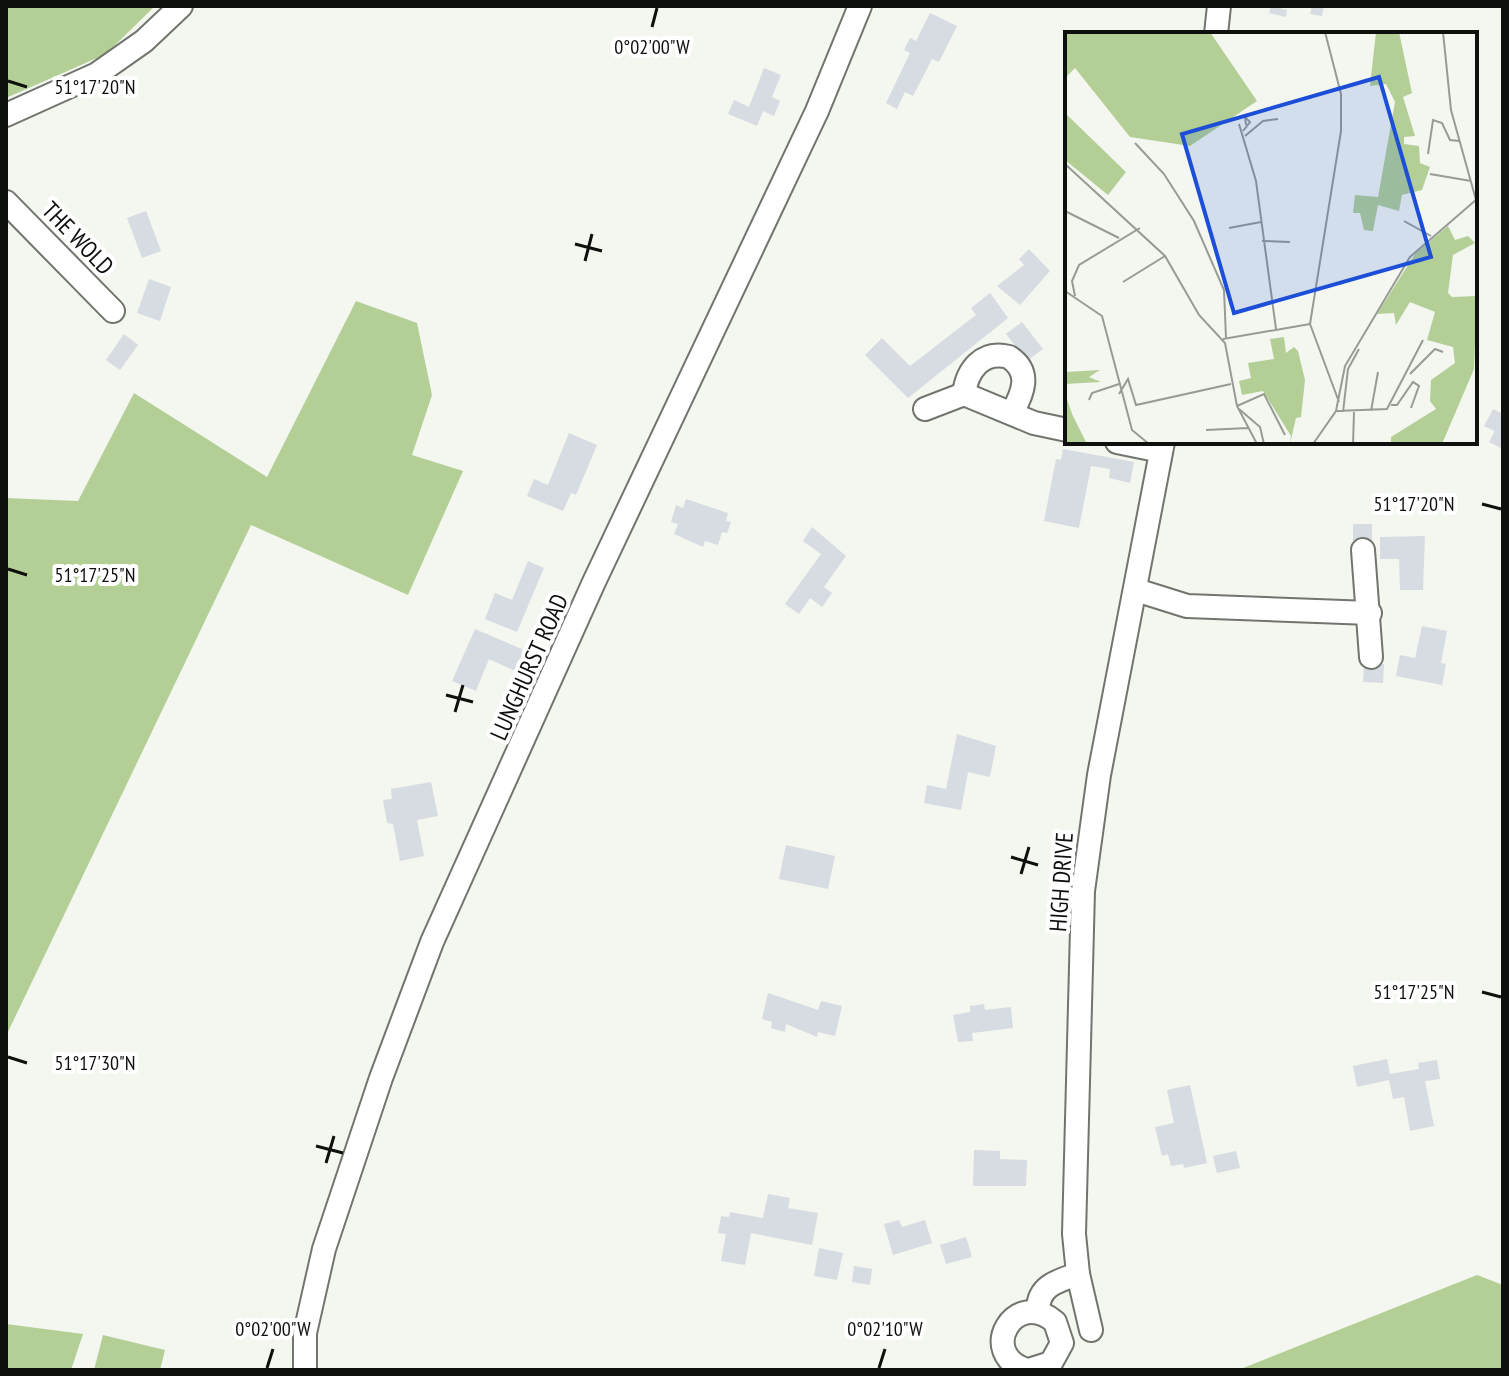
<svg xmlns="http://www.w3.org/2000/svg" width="1509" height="1376" font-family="'PT Sans Narrow',sans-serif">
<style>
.green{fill:#b3cf96}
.building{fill:#d7dbe2}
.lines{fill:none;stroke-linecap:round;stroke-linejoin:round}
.minor-casing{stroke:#71756e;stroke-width:26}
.minor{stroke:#fff;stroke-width:22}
.ticks{fill:none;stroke:#0e100d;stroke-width:3}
.labels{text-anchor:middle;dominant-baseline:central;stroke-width:8;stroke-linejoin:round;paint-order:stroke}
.street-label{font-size:24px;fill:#0e100d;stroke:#fff}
.inset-road{fill:none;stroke:#979b95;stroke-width:2}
.view{fill:#1d4ed8;fill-opacity:0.15;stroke:#1d4ed8;stroke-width:4}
.inset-edge{fill:none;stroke:#0e100d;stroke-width:4}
.ticks-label{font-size:20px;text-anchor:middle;fill:#0e100d;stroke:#fff;stroke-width:8;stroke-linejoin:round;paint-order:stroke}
</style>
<rect width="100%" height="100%" fill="#f3f7f0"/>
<!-- green -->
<g class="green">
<polygon points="6,6 155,6 106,54 6,98"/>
<polygon points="356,301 417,323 432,395 412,455 463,471 408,595 251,525 6,1036 6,498 78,501 134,393 267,477"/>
<polygon points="1477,1275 1503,1285 1503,1370 1238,1370"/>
<polygon points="6,1324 83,1334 71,1370 6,1370"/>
<polygon points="103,1335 165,1350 160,1370 94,1370"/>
</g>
<!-- building -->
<g class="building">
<polygon points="1271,6 1287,10 1286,17 1269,13"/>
<polygon points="1312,6 1324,6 1322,16 1310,14"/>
<polygon points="930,13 957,26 939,62 932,59 913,96 905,92 897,109 886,103 910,53 904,50 910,38 916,41"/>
<polygon points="764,68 781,75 772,97 780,101 774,116 763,111 757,126 728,114 734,100 749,107"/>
<polygon points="146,211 161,251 142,258 127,218"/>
<polygon points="1029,249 1050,271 1020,305 997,286 1024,265 1019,259"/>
<polygon points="149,279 171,287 160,321 137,313"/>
<polygon points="990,293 1008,318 908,398 865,355 882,338 910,366 976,315 971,308"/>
<polygon points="1022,322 1043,349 1027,361 1006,334"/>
<polygon points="124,334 138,345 120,370 106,360"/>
<polygon points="1493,409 1503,414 1503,449 1489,442 1495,431 1484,426"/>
<polygon points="569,433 597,445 576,495 571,493 563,511 527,496 534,479 548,485"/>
<polygon points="1063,449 1134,462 1130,483 1109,478 1110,469 1091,466 1079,528 1044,521 1056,459 1061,460"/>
<polygon points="686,499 728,513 726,521 731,522 727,533 722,532 718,545 705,541 703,547 674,534 678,524 671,522 676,505 683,508"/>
<rect x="1353" y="524" width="19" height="20"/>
<polygon points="812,527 846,556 824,587 832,593 822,607 810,598 799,614 785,604 821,554 803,541"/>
<polygon points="1425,536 1423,590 1400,590 1399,559 1380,559 1380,537"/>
<polygon points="528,561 544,568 517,632 485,619 495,593 512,600"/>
<polygon points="1422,626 1447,631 1441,663 1446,664 1442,685 1396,676 1400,655 1415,658"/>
<polygon points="475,629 524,650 515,671 489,659 476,691 452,681"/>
<polygon points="1364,663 1384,664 1383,683 1363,682"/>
<polygon points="957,734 996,746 990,777 968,772 961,810 924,803 927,785 946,789"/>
<polygon points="431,782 438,816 417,820 424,856 400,861 393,824 387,823 383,800 392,799 391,789"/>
<polygon points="786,845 835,856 828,889 779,879"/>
<polygon points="768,993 818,1010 821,1001 842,1006 835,1036 818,1032 817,1037 786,1024 785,1032 771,1028 772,1022 762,1019"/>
<polygon points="984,1004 985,1010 1011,1007 1013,1028 972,1033 973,1041 958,1042 953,1015 970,1012 970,1006"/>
<polygon points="1387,1059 1390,1074 1419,1069 1418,1063 1437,1060 1440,1079 1425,1081 1434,1126 1410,1131 1404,1097 1393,1099 1389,1080 1357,1087 1353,1066"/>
<polygon points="1190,1085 1207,1163 1184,1168 1183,1164 1171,1166 1168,1154 1162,1156 1155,1127 1174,1123 1167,1090"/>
<polygon points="974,1150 1000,1151 1000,1159 1027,1160 1026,1186 973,1186"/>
<polygon points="1236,1151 1240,1168 1217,1173 1213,1156"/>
<polygon points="768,1194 790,1198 788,1208 818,1213 812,1245 751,1233 745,1265 721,1261 726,1234 718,1233 721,1216 729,1217 730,1212 763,1218"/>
<polygon points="899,1220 902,1227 925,1220 932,1243 893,1255 884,1224"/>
<polygon points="966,1237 972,1257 946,1264 940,1245"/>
<polygon points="819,1248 843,1253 837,1280 814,1276"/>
<polygon points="854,1266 872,1269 870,1285 852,1282"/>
</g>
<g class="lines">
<defs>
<g id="minor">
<polyline points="1216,34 1219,6"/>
<polyline points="6,115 97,74 144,41 181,6"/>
<polyline points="6,202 113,311"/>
<path d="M964,394C967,370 982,350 1009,357C1032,372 1023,393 1012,413"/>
<polyline points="925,409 964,394 1034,423 1067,430"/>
<polyline points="1117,442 1161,451"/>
<polyline points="1363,550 1371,657"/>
<polyline points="1136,590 1187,606 1370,613"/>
<path d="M1038,1312C1037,1287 1056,1281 1078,1274"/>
<polyline points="1091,1330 1078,1274 1074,1234 1083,891 1099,775 1163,442"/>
<polyline points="305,1370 305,1333 324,1249 381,1078 432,942 594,582 817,111 860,6"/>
<path d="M1027,1370C976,1354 1015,1287 1055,1322L1062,1343L1051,1363L1029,1370"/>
</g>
</defs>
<!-- minor casing -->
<use href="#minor" class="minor-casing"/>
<!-- minor -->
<use href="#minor" class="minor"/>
</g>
<!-- ticks -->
<path class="ticks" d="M652,27L657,8M8,81L27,87M575,244L602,251M585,261L592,234M1482,504L1501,509M8,569L27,575M446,695L473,702M455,712L463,685M1011,857L1038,865M1021,874L1029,847M1482,992L1501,997M8,1057L27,1063M316,1146L343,1153M326,1163L334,1136M267,1368L273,1349M879,1368L885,1349"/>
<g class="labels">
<!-- street labels -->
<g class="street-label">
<text transform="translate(78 238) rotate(46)">THE WOLD</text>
<text transform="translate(529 667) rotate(-66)">LUNGHURST ROAD</text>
<text transform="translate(1061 882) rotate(-86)">HIGH DRIVE</text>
</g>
</g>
<!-- overview -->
<g transform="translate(1065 32)">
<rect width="412" height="412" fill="#f3f7f0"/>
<path d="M0,0H145L192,69L125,114L65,105L10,36L0,46ZM311,0H334L347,61L338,65L350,104L339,105V112L354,114L355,131L365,135L357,158L337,163L334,179L313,173L308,199L299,198L295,181H288L290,163L313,165L330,70L321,52L305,54ZM0,81L61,140L43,163L0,128ZM383,194L390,208L403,204L410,211L388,223L383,261L387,265L412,264L409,337L377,412H326V405L371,377L365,369L366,348L390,331L388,315L362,308L370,280L345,270L331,293L329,281L312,282L350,222ZM219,305L221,321L229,315L233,319L240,348L236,385L231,386L225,412L226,404L198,359L177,363L174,349L186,346L183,331L209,327L205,307ZM35,338L24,345L36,350L0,352V340ZM0,361L7,382L22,412H0Z" fill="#b3cf96"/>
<path class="inset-road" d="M260,0L276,62V99L245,292L274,370M378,0L386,78L411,168M174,92L191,149L211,297M178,99L185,90L180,85L181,93M180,104L198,89L213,87M70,111L99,142L129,189L159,258L161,306M363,122L368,88L377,91L385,108L394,109M0,132L100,224L134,283L160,311L172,374L192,412M365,142L406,149M0,179L54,206M339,189L366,204M164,196L196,190M197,209L225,210M58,250L100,224M0,259L37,284L67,398L84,412M10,264L7,249L14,233L75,196M158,307L245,292M345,342L370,317L378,320M54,362L63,347L71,373L166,352M24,368L27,361L54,352M326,373H332L348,350L354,354L346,376M172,374L199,362L220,403M174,377L195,395L199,412M271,379L322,377L358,308M306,379L313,340M278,380L283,337L294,317M141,398L183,396M248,412L271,379L280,334L345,225L412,167M288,412L289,380"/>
<path class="view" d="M314,45L366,225L169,281L117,102Z"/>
<rect width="412" height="412" class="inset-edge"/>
</g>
<g class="ticks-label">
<text x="652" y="54">0°02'00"W</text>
<text x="95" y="94">51°17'20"N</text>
<text x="1414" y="511">51°17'20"N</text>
<text x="95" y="582">51°17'25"N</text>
<text x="1414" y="999">51°17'25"N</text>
<text x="95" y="1070">51°17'30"N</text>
<text x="273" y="1336">0°02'00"W</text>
<text x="885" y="1336">0°02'10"W</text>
</g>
<!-- border -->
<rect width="1509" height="1376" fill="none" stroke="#0e100d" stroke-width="16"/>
</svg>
